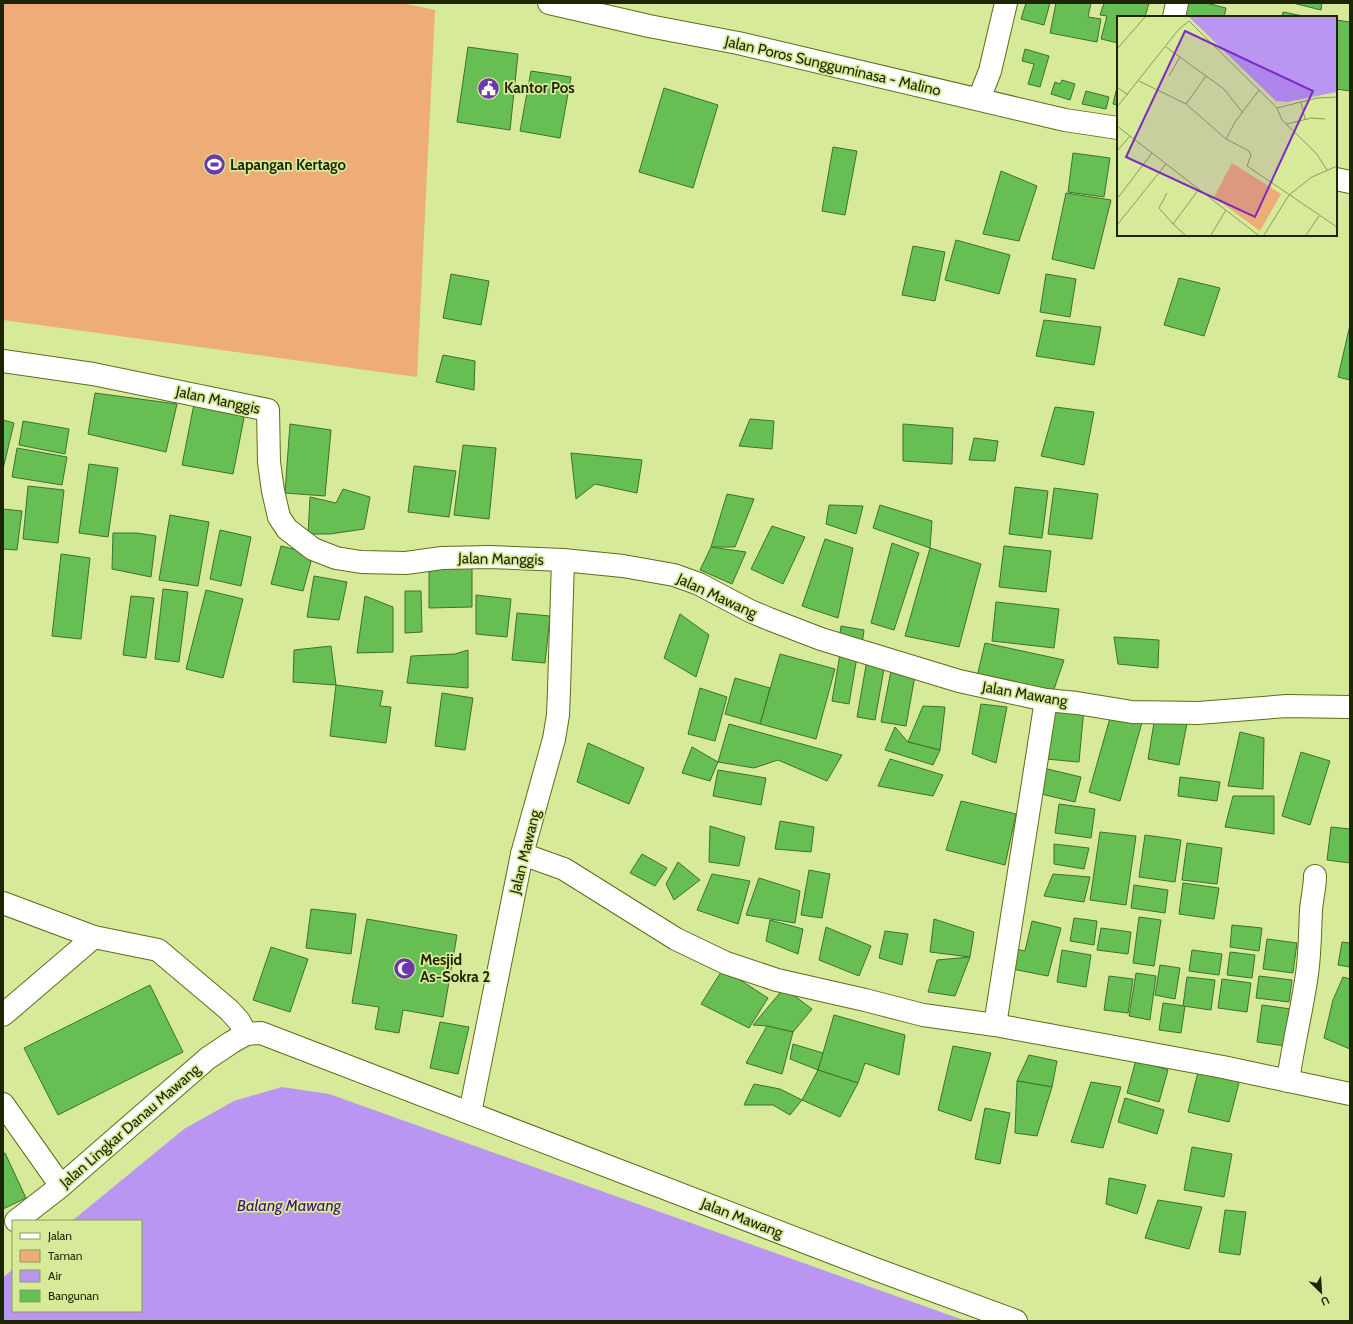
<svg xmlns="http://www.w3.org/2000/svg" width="1353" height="1324" font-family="Cabin,sans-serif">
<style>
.green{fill:#eeac76}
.water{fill:#b896f2}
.building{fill:#67be53;stroke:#3e7033}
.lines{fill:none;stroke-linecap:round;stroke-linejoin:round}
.minor-casing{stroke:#5d6d1b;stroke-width:24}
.major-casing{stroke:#5d6d1b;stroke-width:24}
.minor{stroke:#fff;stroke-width:22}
.major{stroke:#fff;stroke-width:22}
.labels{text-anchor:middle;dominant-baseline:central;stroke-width:3.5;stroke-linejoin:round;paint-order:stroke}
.street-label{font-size:15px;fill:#1e2504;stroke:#d6ea99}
.poi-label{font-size:15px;font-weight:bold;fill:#1e2504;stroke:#d6ea99;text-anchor:start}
.water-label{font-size:16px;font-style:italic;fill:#420d75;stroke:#d6ea99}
.inset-road{fill:none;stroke:#8c9b5d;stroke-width:1}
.view{fill:#7b2cbf;fill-opacity:0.15;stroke:#7b2cbf;stroke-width:2}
.inset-edge{fill:none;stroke:#1e2504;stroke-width:2}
</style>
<rect width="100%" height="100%" fill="#d6ea99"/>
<!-- green -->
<polygon class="green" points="3,3 402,3 435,10 417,377 3,320"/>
<!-- water -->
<polygon class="water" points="282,1087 329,1094 966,1321 3,1321 3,1278 13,1269 13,1311 141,1311 141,1221 72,1221 184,1129 234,1101"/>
<!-- building -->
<g class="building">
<polygon points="1026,3 1050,3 1044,25 1021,19"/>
<polygon points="1056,3 1091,3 1088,17 1101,19 1097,42 1050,33"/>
<polygon points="1104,3 1149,3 1145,17 1118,17 1118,43 1101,39 1107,16 1100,15"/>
<polygon points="1183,3 1206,3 1226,8 1224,17 1180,17"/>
<polygon points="1293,3 1322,3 1321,10"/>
<polygon points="1283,12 1308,17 1282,17"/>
<polygon points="1336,20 1350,22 1350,91 1336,89"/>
<polygon points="468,47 518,54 510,130 457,122"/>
<polygon points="1025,49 1049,56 1040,87 1028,84 1034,64 1022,61"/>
<polygon points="531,71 571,77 560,138 520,131"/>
<polygon points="1062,80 1075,84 1070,100 1051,94 1055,82 1060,84"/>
<polygon points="1118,83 1118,105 1113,104"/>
<polygon points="664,88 718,105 693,188 639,172"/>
<polygon points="1086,91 1109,97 1106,109 1082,104"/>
<polygon points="833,147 857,151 845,215 822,211"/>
<polygon points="1073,153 1110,158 1104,197 1068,192"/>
<polygon points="1001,171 1037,186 1019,241 983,234"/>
<polygon points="1066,193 1111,200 1094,269 1052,259"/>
<polygon points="956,240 1010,255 999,294 945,280"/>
<polygon points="913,246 945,252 935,301 902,295"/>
<polygon points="451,274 489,281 481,325 443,318"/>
<polygon points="1046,274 1076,279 1070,317 1040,312"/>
<polygon points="1179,278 1220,288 1204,336 1164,325"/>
<polygon points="1044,320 1101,327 1094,365 1036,356"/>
<polygon points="1350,325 1350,380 1338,377"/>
<polygon points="443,355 475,361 474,390 436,382"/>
<polygon points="95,393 177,404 166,452 88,434"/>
<polygon points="194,404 245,413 233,474 182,465"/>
<polygon points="1055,407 1094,412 1084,465 1041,456"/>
<polygon points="750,419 774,421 772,449 739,446"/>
<polygon points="3,420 14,423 3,469"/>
<polygon points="23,421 69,429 65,454 19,445"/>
<polygon points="290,424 331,430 325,496 285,493"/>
<polygon points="903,424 953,428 952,464 903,461"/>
<polygon points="974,438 998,441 995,461 969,460"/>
<polygon points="463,445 496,448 489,519 454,515"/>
<polygon points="17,448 67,457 62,485 12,477"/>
<polygon points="571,453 642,460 637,493 595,484 576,499"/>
<polygon points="89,464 118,468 108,537 79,533"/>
<polygon points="414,466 456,471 449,517 408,512"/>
<polygon points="28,486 64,490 58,543 23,539"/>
<polygon points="1015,487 1048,491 1042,538 1009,534"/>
<polygon points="1054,488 1098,494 1092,539 1048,534"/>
<polygon points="343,489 370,497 364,529 330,534 308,534 310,497 336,503"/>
<polygon points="727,494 754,499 735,547 711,547"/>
<polygon points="829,505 863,506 856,534 826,524"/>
<polygon points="880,505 932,521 930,548 873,528"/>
<polygon points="3,509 22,511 17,550 3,549"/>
<polygon points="170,515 209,522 198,586 159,580"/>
<polygon points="772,526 805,537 783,584 751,569"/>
<polygon points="220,530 251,537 241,586 210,579"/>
<polygon points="113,533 137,533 156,536 151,577 112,569"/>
<polygon points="825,539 853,548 838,618 802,606"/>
<polygon points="892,543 919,553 894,630 871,623"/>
<polygon points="281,546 313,554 303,591 271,584"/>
<polygon points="1004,546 1051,551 1046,592 999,587"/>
<polygon points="711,547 746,552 732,584 700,570"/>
<polygon points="930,548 981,564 959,647 905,636"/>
<polygon points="61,554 90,558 81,639 52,636"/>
<polygon points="429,562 472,562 472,607 429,608"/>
<polygon points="314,576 347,582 339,620 307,617"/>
<polygon points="163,589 188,592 179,662 155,659"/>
<polygon points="206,590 243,599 223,678 186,669"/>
<polygon points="405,591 421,591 422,632 405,633"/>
<polygon points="476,595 511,599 507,637 476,634"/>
<polygon points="131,596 154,598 146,658 123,655"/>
<polygon points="365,596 393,607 393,652 357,653"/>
<polygon points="996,602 1059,609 1054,648 992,641"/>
<polygon points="517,613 550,616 545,663 512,660"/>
<polygon points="680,614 709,635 696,677 664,658"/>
<polygon points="841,626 864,630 862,645 839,641"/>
<polygon points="1114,637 1159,640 1158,668 1118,664"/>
<polygon points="985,643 1064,660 1051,698 976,681"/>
<polygon points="331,646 336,685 293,682 294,650"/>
<polygon points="468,650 468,688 407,683 411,656 455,654"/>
<polygon points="780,654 835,669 816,739 760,724"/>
<polygon points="840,654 857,657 849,704 832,701"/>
<polygon points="867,660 885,663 875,720 857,717"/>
<polygon points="892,666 916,670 906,726 881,722"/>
<polygon points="735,678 770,688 760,724 725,714"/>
<polygon points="336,685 383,691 380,706 391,707 386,743 330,736"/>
<polygon points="700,688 727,697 715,741 688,734"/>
<polygon points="442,693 473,698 465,750 435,746"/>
<polygon points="981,704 1007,707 996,763 972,754"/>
<polygon points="923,706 945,707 940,750 908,742"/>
<polygon points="1051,706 1084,708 1079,762 1046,759"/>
<polygon points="1112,711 1143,719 1120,801 1089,792"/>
<polygon points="1155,717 1187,723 1179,765 1148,759"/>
<polygon points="729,724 842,755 827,781 778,760 754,768 718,762"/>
<polygon points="895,727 908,742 940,750 933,765 885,750"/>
<polygon points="1240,732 1264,738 1263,789 1228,786"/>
<polygon points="588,743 644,768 629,804 577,782"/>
<polygon points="692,747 718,762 710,781 682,773"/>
<polygon points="1301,752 1330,761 1310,825 1282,816"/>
<polygon points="890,759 943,775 933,796 878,786"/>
<polygon points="1043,768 1081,777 1075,802 1037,793"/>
<polygon points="718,770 766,778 761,805 713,796"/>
<polygon points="1180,777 1220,782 1217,801 1178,796"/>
<polygon points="1233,796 1274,796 1274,834 1225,827"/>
<polygon points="961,801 1016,814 1005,865 946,850"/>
<polygon points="1059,804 1095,809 1091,838 1055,833"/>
<polygon points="780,821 814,827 811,852 775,849"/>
<polygon points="710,826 745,837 739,866 709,862"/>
<polygon points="1331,827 1350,829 1350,863 1327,860"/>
<polygon points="1100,832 1136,836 1126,905 1090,900"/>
<polygon points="1145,835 1181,840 1175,882 1139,877"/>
<polygon points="1187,843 1222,848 1217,884 1182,880"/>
<polygon points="1054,844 1089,848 1084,869 1054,864"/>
<polygon points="642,854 667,868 655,886 630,873"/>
<polygon points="678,862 700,880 674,900 666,884"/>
<polygon points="809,870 830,874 822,918 801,915"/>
<polygon points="712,874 750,881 738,924 697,910"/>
<polygon points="1053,874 1090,877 1084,902 1044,896"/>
<polygon points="759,878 800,891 795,923 746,915"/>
<polygon points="1183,883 1219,888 1214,919 1179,914"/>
<polygon points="1134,885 1168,890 1165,913 1131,908"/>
<polygon points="311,909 356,914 351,954 306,948"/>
<polygon points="1139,917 1161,920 1154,966 1133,963"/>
<polygon points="1074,918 1097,921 1094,945 1070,941"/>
<polygon points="367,919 457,935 443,1017 403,1010 399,1033 375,1029 379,1007 352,1003"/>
<polygon points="934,919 974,932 970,957 930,952"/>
<polygon points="770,920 803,929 798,954 766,941"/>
<polygon points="1032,921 1061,928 1048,976 1012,969 1016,949 1025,951"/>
<polygon points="1232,925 1262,928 1259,951 1230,947"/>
<polygon points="826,927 871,946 859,976 819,960"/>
<polygon points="1101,928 1131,932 1128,954 1097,950"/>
<polygon points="885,931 908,934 902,965 879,958"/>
<polygon points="1267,939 1297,943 1293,973 1263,969"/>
<polygon points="1342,942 1350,943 1350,967 1338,965"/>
<polygon points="271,947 308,959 290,1012 253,1000"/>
<polygon points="1062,950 1091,955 1086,987 1057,982"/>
<polygon points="1192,950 1222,954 1219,975 1189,971"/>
<polygon points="1230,952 1255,955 1252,978 1227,975"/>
<polygon points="970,957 955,996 928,992 937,960"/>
<polygon points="1160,965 1180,968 1175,999 1155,995"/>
<polygon points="723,969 768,998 749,1028 701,1004"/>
<polygon points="1136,973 1156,976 1150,1020 1129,1016"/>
<polygon points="1109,976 1133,979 1128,1013 1104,1010"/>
<polygon points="1259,976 1292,980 1289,1002 1256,998"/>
<polygon points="1187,977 1215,980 1211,1010 1183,1006"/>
<polygon points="1343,977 1350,979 1350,1049 1324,1038 1333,1000"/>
<polygon points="1222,979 1251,983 1247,1012 1218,1008"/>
<polygon points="150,985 183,1052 58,1115 24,1048"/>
<polygon points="784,988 812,1009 793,1032 767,1026 753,1025"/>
<polygon points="1163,1003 1185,1006 1181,1033 1159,1030"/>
<polygon points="1262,1005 1291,1009 1285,1046 1257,1042"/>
<polygon points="834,1015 905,1035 899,1075 865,1063 858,1083 818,1070"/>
<polygon points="440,1022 469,1027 458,1074 430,1068"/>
<polygon points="767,1026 793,1032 782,1074 746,1063"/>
<polygon points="793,1044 823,1053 818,1070 790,1059"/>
<polygon points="953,1046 991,1053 971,1121 938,1110"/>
<polygon points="1029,1055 1057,1061 1052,1087 1017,1081"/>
<polygon points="1136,1060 1168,1070 1159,1102 1127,1093"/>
<polygon points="1200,1064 1241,1075 1229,1122 1188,1112"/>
<polygon points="818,1070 858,1083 840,1117 802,1100"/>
<polygon points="1017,1081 1052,1087 1037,1136 1015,1133"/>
<polygon points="1091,1082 1121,1087 1103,1148 1071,1142"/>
<polygon points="754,1084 780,1089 802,1100 790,1115 773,1105 744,1105"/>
<polygon points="1125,1098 1164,1110 1157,1134 1118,1122"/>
<polygon points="985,1108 1010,1113 1000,1164 975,1159"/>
<polygon points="1192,1147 1232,1154 1224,1197 1184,1190"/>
<polygon points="5,1153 26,1198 3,1209 3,1154"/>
<polygon points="1109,1178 1146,1185 1137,1214 1106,1204"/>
<polygon points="1158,1200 1202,1207 1189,1249 1145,1238"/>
<polygon points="1225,1210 1246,1212 1240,1255 1219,1252"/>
</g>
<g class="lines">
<defs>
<g id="minor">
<polyline points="1174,17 1177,3"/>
<polyline points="979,99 990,71 1006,3"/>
<polyline points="3,361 93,374 268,410 269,462 273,491 279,517 287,529 313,549 336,558 361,562 406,563 442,558 489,557 563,560"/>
<polyline points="522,854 564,869 676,939 726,963 777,980 865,1000 923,1015 995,1025 1223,1067 1350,1094"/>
<polyline points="3,903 94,937 158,950 229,1010 239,1021 246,1034"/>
<polyline points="3,1015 94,937"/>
<polyline points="995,1025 1046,700"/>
<path d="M1288,1081C1293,1045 1302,1010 1307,974C1310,953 1310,931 1311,910C1312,898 1315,887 1315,876"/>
<polyline points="3,1104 61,1186"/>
<polyline points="470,1113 522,854 554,739 558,715 559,690 563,560 623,566 674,575 699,584 750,611 769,619 821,639 959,681 1046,700 1077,703 1132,712 1198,713 1287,706 1350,707"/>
<polyline points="16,1221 61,1186 208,1058 232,1042 246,1034 261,1033 875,1269 1016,1321"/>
</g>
<g id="major">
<polyline points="549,3 649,26 738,43 1065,120 1118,128"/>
<polyline points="1336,179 1350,182"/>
</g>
</defs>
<!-- minor casing -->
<use href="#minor" class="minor-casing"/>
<!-- major casing -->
<use href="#major" class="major-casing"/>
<!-- minor -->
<use href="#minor" class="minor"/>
<!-- major -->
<use href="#major" class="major"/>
</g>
<!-- icons -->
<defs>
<symbol id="civic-disc" viewBox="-11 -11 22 22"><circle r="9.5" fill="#6d37ae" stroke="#d6ea99"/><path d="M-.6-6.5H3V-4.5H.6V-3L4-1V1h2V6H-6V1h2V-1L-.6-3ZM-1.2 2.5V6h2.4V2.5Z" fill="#fff"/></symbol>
<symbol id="stadium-disc" viewBox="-11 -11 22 22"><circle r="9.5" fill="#6d37ae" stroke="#d6ea99"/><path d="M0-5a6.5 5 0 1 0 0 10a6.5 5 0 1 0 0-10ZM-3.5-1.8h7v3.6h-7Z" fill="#fff"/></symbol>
<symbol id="mosque-disc" viewBox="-11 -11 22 22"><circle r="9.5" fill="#6d37ae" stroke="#d6ea99"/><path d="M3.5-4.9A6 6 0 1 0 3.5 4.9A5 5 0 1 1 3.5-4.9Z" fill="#fff"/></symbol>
</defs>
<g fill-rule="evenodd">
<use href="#civic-disc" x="476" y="76" width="25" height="25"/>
<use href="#stadium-disc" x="202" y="152" width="25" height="25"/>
<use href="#mosque-disc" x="392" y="956" width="25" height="25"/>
</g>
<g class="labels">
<!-- street labels -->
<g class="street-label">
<text transform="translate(833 66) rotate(13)">Jalan Poros Sungguminasa - Malino</text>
<text transform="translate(218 400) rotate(12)">Jalan Manggis</text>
<text transform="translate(501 559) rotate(1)">Jalan Manggis</text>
<text transform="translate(717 596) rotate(25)">Jalan Mawang</text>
<text transform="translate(1025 694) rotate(10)">Jalan Mawang</text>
<text transform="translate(525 852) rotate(-76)">Jalan Mawang</text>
<text transform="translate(130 1126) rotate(-41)">Jalan Lingkar Danau Mawang</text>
<text transform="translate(742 1218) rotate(21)">Jalan Mawang</text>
</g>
<!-- poi labels -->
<g class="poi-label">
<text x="504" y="88">Kantor Pos</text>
<text x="230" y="165">Lapangan Kertago</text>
<text x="420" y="960">Mesjid<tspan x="420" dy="17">As-Sokra 2</tspan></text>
</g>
<!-- water labels -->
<g class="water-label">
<text x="289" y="1205">Balang Mawang</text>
</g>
</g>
<!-- overview -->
<g transform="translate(1117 16)">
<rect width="220" height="220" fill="#d6ea99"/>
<path d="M115,147L164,178L143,215L97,181Z" fill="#eeac76"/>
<path d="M72,1H220V76L170,86L159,85Z" fill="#b896f2"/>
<path class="inset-road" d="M49,31L107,73L126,97M0,33L28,1M52,60L63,41M22,65L69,88L109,123L118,106L142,74M0,71L11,79M184,86L188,103M69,88L89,60M0,91L62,13L72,5L160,92M160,92L165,104L199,137L210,154M160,92L200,82L220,81M170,108L194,102L208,103M0,110L141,219M109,123L132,135L134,139L130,150L220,211M0,135L13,120M50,177L42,192L56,208M0,183L35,137M0,209L49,148M68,219L56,208L82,173M94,219L109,194M147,219L172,179L195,161L220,150M189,219L202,200"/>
<path class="view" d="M68,15L196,75L138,201L9,141Z"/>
<rect width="220" height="220" class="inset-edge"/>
</g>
<!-- border -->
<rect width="1353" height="1324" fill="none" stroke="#1e2504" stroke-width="8"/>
<!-- legend -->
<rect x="12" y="1220" width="130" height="92" fill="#d6ea99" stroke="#8c9b5d"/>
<rect x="20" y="1233" width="20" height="6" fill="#ffffff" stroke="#8c9b5d"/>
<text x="48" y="1240" font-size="12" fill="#1e2504">Jalan</text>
<rect x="20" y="1250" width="20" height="12" fill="#eeac76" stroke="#8c9b5d"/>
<text x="48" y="1260" font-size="12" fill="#1e2504">Taman</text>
<rect x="20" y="1270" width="20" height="12" fill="#b896f2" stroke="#8c9b5d"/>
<text x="48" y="1280" font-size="12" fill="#1e2504">Air</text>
<rect x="20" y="1290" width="20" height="12" fill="#67be53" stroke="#8c9b5d"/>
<text x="48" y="1300" font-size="12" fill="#1e2504">Bangunan</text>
<!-- north arrow -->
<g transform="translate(1321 1292) rotate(155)" stroke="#d6ea99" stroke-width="3" paint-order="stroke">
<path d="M0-3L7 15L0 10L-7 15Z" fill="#1e2504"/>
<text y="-6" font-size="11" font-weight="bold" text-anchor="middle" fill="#1e2504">U</text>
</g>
</svg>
